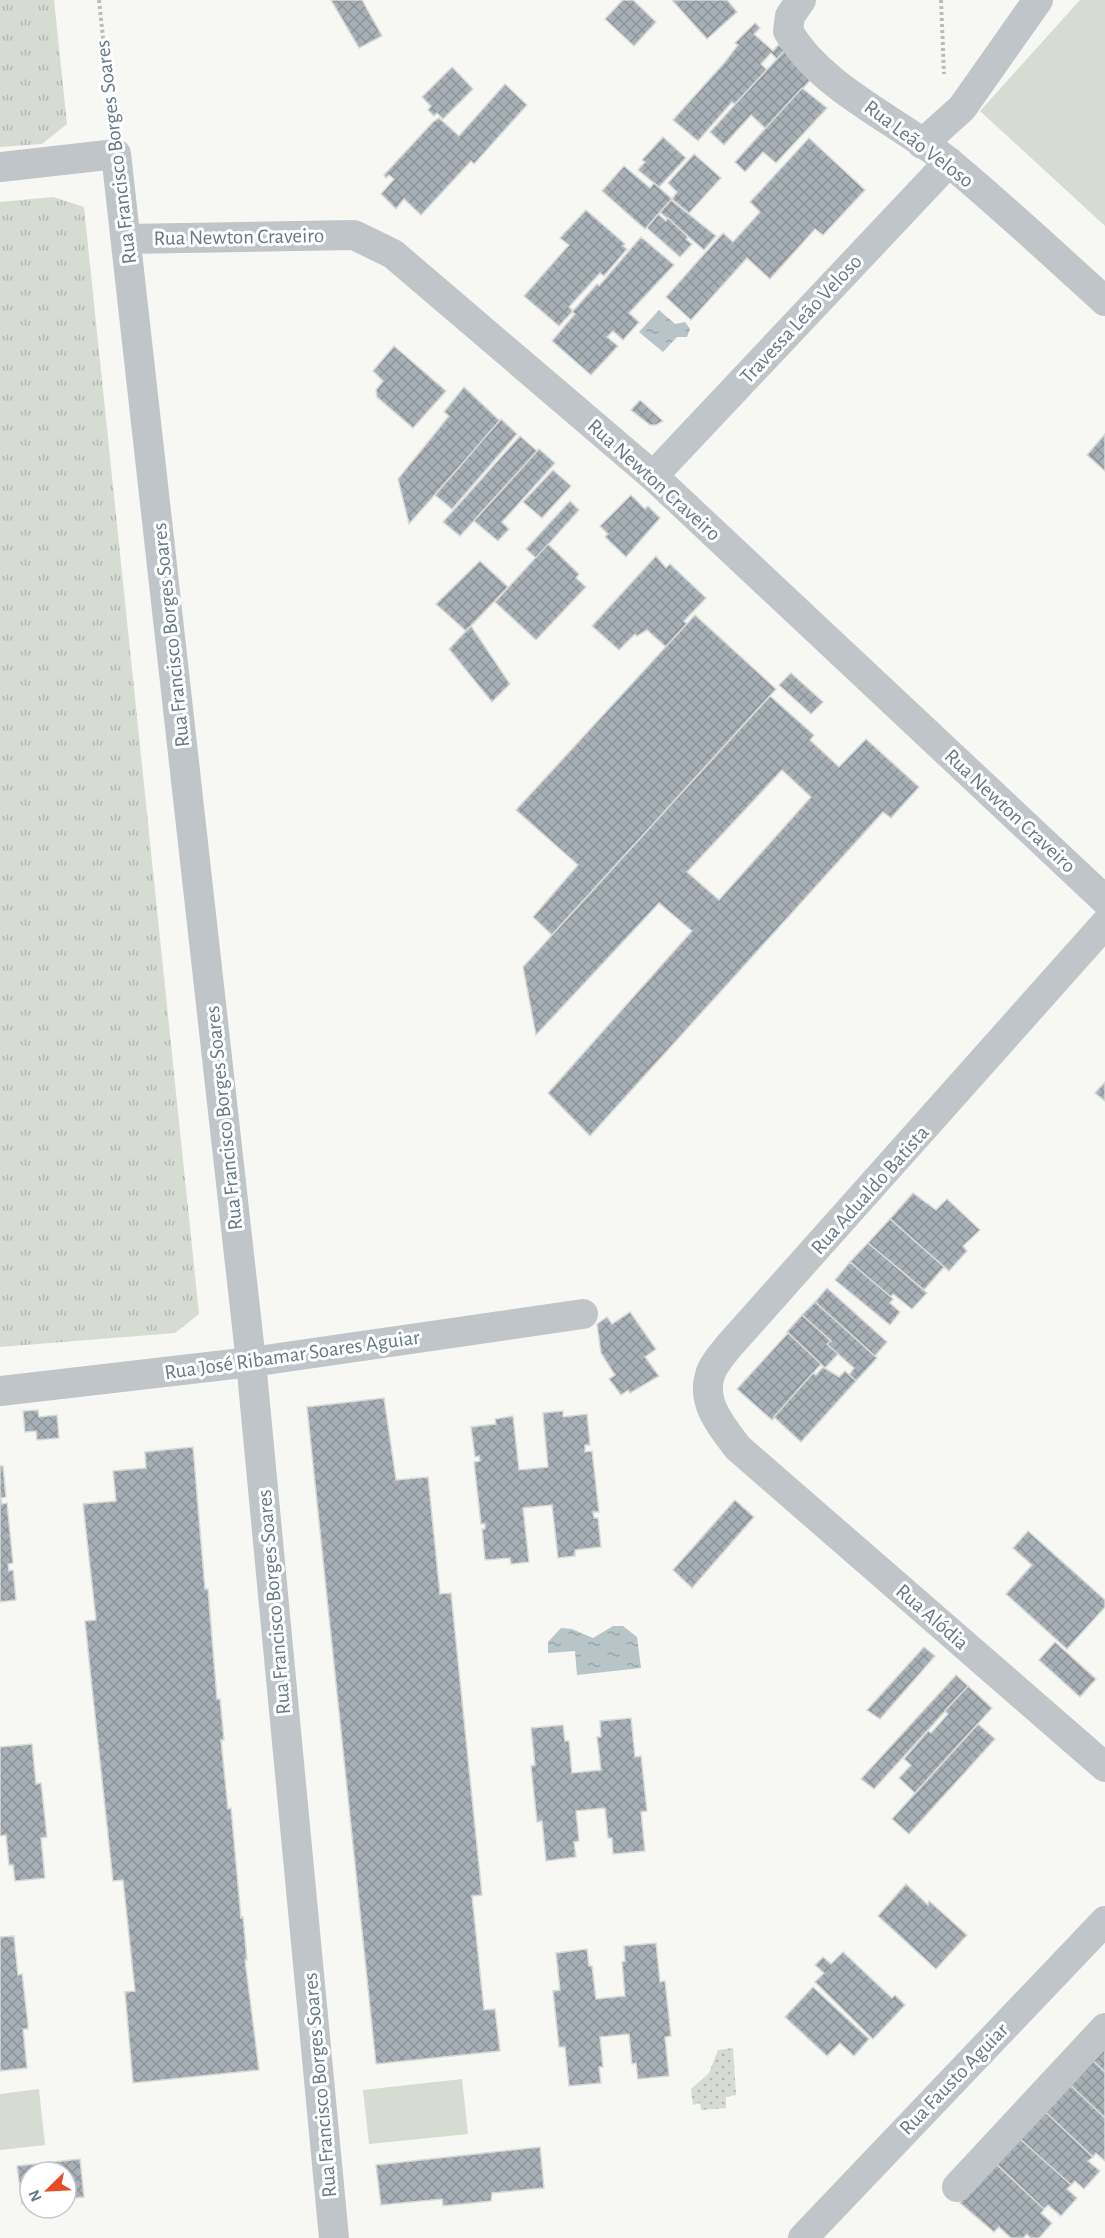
<svg xmlns="http://www.w3.org/2000/svg" width="1105" height="2238" font-family="'Alegreya Sans',sans-serif">
<style>
.grass{fill:url(#grass-tufts)}
.park{fill:url(#park-dots)}
.pitch{fill:#d7dcd3}
.water{fill:url(#water-ripples)}
.building{fill:url(#building-cross-hatch);stroke:#d9d9d7;stroke-width:1.5;fill-rule:evenodd}
.lines{fill:none;stroke-linecap:round;stroke-linejoin:round}
.path{stroke:#b8bcbf;stroke-width:4;stroke-dasharray:3 3;stroke-linecap:butt}
.street{stroke:#c0c5c9;stroke-width:30}
.labels{text-anchor:middle;dominant-baseline:central;stroke-width:6;stroke-linejoin:round;paint-order:stroke}
.street-label{font-size:21px;fill:#667986;stroke:#fff}
</style>
<defs>
<pattern id="grass-tufts" width="24" height="20" patternUnits="userSpaceOnUse" patternTransform="scale(1.5)"><rect width="24" height="20" fill="#d7dcd3"/><path d="M3 7l-1-3M5 7V3M7 7l1-3M15 17l-1-3M17 17v-4M19 17l1-3" fill="none" stroke="#b2b7b1"/></pattern>
<pattern id="park-dots" width="8" height="8" patternUnits="userSpaceOnUse" patternTransform="scale(1.5)"><rect width="8" height="8" fill="#d7dcd3"/><path d="M2 2h.1M6 6h.1" fill="none" stroke="#b2b7b1" stroke-width="1.8" stroke-linecap="round"/></pattern>
<pattern id="water-ripples" width="26" height="14" patternUnits="userSpaceOnUse" patternTransform="scale(1.5)"><rect width="26" height="14" fill="#b7c5c8"/><path d="M2 4q2-2 4 0t4 0M15 11q2-2 4 0t4 0" fill="none" stroke="#99a5a8"/></pattern>
<pattern id="building-cross-hatch" width="8" height="8" patternUnits="userSpaceOnUse" patternTransform="scale(1.5)"><rect width="8" height="8" fill="#a7b0b6"/><path d="M0 0l8 8M0 8l8-8" fill="none" stroke="#8c949a"/></pattern>
</defs>
<rect width="100%" height="100%" fill="#f7f7f4"/>
<!-- grass -->
<g class="grass">
<polygon points="0,0 54,0 67,124 42,144 0,147"/>
<polygon points="53,197 84,207 199,1314 175,1333 0,1347 0,202"/>
</g>
<!-- park -->
<polygon class="park" points="733,2048 736,2095 726,2097 726,2108 701,2110 700,2103 693,2105 691,2089 709,2073 718,2050"/>
<!-- pitch -->
<g class="pitch">
<polygon points="1080,0 1105,0 1105,226 980,111"/>
<polygon points="462,2079 468,2134 369,2144 363,2090"/>
<polygon points="39,2089 45,2145 0,2150 0,2094"/>
</g>
<!-- water -->
<g class="water">
<polygon points="659,310 675,324 685,322 690,329 687,337 677,337 663,352 639,332"/>
<polygon points="613,1626 623,1626 637,1637 641,1668 577,1675 575,1651 548,1653 548,1642 561,1628 572,1629 593,1638"/>
</g>
<!-- building -->
<g class="building">
<polygon points="331,0 362,0 382,36 359,48"/>
<polygon points="623,0 633,0 656,22 634,46 605,19"/>
<polygon points="672,0 727,0 737,12 707,39"/>
<polygon points="755,23 760,28 754,34 773,51 778,45 785,50 777,59 771,53 761,64 767,70 735,104 732,102 698,141 673,120 725,62 738,45 735,43"/>
<polygon points="785,50 814,76 766,129 751,115 724,145 710,132"/>
<polygon points="452,67 473,89 443,119 437,113 434,116 428,110 431,106 422,97"/>
<polygon points="505,84 527,105 474,164 471,161 421,215 404,199 396,209 381,194 394,179 389,175 386,178 384,175 433,122 439,118 459,136"/>
<polygon points="802,88 827,108 776,163 763,152 745,172 735,162"/>
<polygon points="663,137 686,158 659,187 638,170 645,162 642,160"/>
<polygon points="809,138 865,190 823,235 815,229 770,279 747,258 691,320 666,297 723,233 733,242 760,212 750,202"/>
<polygon points="694,154 721,178 689,213 672,199 677,192 668,183"/>
<polygon points="624,166 650,188 654,183 672,199 645,229 602,191"/>
<polygon points="671,200 716,236 704,250 660,212"/>
<polygon points="586,210 625,244 623,246 627,249 604,276 600,273 569,307 573,311 559,326 524,296 569,245 560,238"/>
<polygon points="658,214 666,221 668,218 688,237 686,239 692,244 680,257 647,228"/>
<polygon points="641,237 674,265 629,313 639,322 623,340 613,331 607,337 618,346 591,375 552,341 575,314 572,312 597,284 599,286"/>
<polygon points="394,346 446,391 413,428 377,397 376,390 383,381 373,371"/>
<polygon points="464,387 500,421 409,524 398,479 449,416 444,412"/>
<polygon points="640,400 663,421 656,425 650,425 631,410"/>
<polygon points="501,419 517,434 452,509 435,495"/>
<polygon points="1105,434 1105,471 1087,455"/>
<polygon points="520,436 537,451 460,536 443,522"/>
<polygon points="539,449 555,463 502,522 509,529 498,541 474,521"/>
<polygon points="553,470 571,486 542,518 523,502"/>
<polygon points="631,495 645,509 648,506 660,518 626,557 605,537 608,534 600,526"/>
<polygon points="570,501 579,510 536,558 526,549"/>
<polygon points="548,544 579,574 576,578 586,587 536,640 495,602"/>
<polygon points="656,556 666,568 670,564 706,598 684,621 687,624 666,647 647,630 637,636 635,634 619,650 592,626"/>
<polygon points="480,561 508,587 466,631 436,604"/>
<polygon points="695,615 776,689 552,935 533,917 578,865 516,810"/>
<polygon points="471,626 510,684 492,702 449,649"/>
<polygon points="791,673 823,702 811,714 779,685"/>
<path d="M770,696L814,735L810,740L839,767L866,739L919,787L891,818L883,812L590,1136L548,1093L692,931L659,903L536,1035L523,967ZM782,770L811,797L719,900L687,872Z"/>
<polygon points="1105,1082 1105,1101 1095,1093"/>
<polygon points="913,1193 936,1210 947,1199 980,1230 963,1246 967,1251 949,1271 890,1219"/>
<polygon points="890,1219 944,1267 924,1290 868,1243"/>
<polygon points="868,1243 927,1293 912,1309 893,1294 891,1297 850,1262"/>
<polygon points="850,1262 893,1299 890,1303 900,1312 890,1325 835,1280"/>
<polygon points="827,1288 887,1342 875,1356 815,1302"/>
<polygon points="815,1302 877,1358 856,1381 849,1375 854,1368 827,1344 831,1341 802,1315"/>
<polygon points="630,1312 656,1349 645,1357 659,1376 630,1393 628,1390 621,1395 609,1379 615,1375 601,1353 597,1324 607,1317 612,1324"/>
<polygon points="802,1315 831,1341 827,1344 838,1354 825,1368 787,1332"/>
<polygon points="788,1333 821,1364 772,1420 737,1389"/>
<polygon points="823,1367 839,1377 845,1371 856,1381 801,1442 774,1417 813,1373 816,1375"/>
<polygon points="384,1398 396,1480 428,1477 440,1594 451,1593 482,1895 472,1896 484,2010 495,2009 500,2051 376,2064 307,1407"/>
<polygon points="38,1410 39,1417 57,1415 59,1438 37,1440 36,1431 25,1432 23,1411"/>
<polygon points="563,1411 563,1417 587,1414 590,1445 585,1445 585,1452 592,1451 599,1512 593,1512 594,1518 598,1518 601,1547 575,1550 575,1556 558,1558 552,1505 523,1508 529,1562 511,1564 510,1558 485,1560 482,1529 485,1529 485,1524 481,1524 474,1462 480,1461 479,1456 475,1457 471,1427 496,1424 495,1419 513,1416 519,1470 548,1467 543,1413"/>
<polygon points="193,1447 205,1589 208,1589 217,1699 220,1699 224,1740 221,1740 228,1809 231,1808 241,1918 243,1917 247,1960 245,1960 259,2070 133,2083 125,1992 135,1991 123,1880 113,1881 90,1669 85,1621 96,1620 83,1504 116,1501 113,1471 146,1468 145,1452"/>
<polygon points="0,1466 3,1466 6,1497 1,1498 2,1504 7,1503 13,1563 8,1564 9,1571 13,1570 16,1600 0,1602"/>
<polygon points="735,1500 754,1517 692,1588 673,1570"/>
<polygon points="1028,1531 1105,1600 1105,1607 1067,1649 1006,1594 1032,1565 1013,1548"/>
<polygon points="1055,1642 1096,1679 1080,1697 1039,1660"/>
<polygon points="924,1647 935,1656 880,1719 867,1710"/>
<polygon points="956,1675 968,1686 874,1789 861,1779"/>
<polygon points="968,1686 992,1708 915,1793 899,1778 911,1765 904,1759 928,1731 931,1733 948,1714 945,1711"/>
<polygon points="631,1718 635,1757 641,1756 647,1811 641,1812 645,1851 613,1854 612,1838 608,1838 605,1808 576,1811 579,1841 574,1842 576,1857 546,1861 542,1821 537,1822 531,1766 535,1765 531,1728 563,1725 565,1741 569,1741 572,1773 601,1770 597,1737 601,1737 600,1721"/>
<polygon points="978,1724 995,1739 909,1834 892,1819"/>
<polygon points="32,1744 36,1784 41,1783 47,1837 41,1838 45,1878 15,1881 13,1865 9,1865 6,1835 0,1836 0,1747"/>
<polygon points="906,1884 928,1905 929,1901 967,1935 936,1969 878,1916"/>
<polygon points="14,1936 18,1975 22,1974 28,2024 28,2029 23,2029 27,2068 0,2071 0,1937"/>
<polygon points="656,1943 660,1982 665,1981 671,2036 665,2037 669,2076 638,2079 636,2063 632,2064 629,2034 600,2037 603,2067 599,2067 601,2083 569,2086 565,2047 559,2047 553,1991 560,1990 556,1953 587,1949 589,1966 592,1966 596,1999 625,1996 622,1962 625,1961 624,1946"/>
<polygon points="843,1952 892,1998 895,1995 905,2005 873,2039 815,1982 824,1973 815,1965 823,1957 831,1964"/>
<polygon points="813,1987 869,2039 854,2056 840,2043 827,2056 785,2017"/>
<polygon points="1105,2041 1105,2072 1090,2058"/>
<polygon points="1090,2058 1105,2072 1105,2118 1068,2083"/>
<polygon points="1068,2083 1105,2118 1105,2161 1096,2153 1093,2157 1043,2110"/>
<polygon points="1043,2110 1093,2157 1088,2161 1100,2171 1084,2189 1075,2181 1071,2185 1018,2137"/>
<polygon points="1018,2137 1071,2185 1067,2189 1077,2198 1061,2216 1048,2205 1044,2209 995,2163"/>
<polygon points="540,2147 544,2188 492,2193 491,2201 443,2206 442,2199 381,2205 376,2165"/>
<polygon points="80,2159 84,2197 66,2199 66,2172 30,2172 30,2203 22,2204 17,2166"/>
<polygon points="995,2163 1044,2209 1041,2213 1052,2223 1039,2238 1031,2238 1027,2234 1023,2238 1011,2238 999,2227 994,2232 960,2203"/>
</g>
<g class="lines">
<!-- path -->
<g class="path">
<polyline points="99,0 112,122"/>
<polyline points="941,0 944,74"/>
</g>
<!-- street -->
<g class="street">
<path d="M801,0L790,16L788,31C822,90 900,121 951,164C1004,208 1054,255 1105,301"/>
<polyline points="922,144 962,108 1038,0"/>
<polyline points="0,167 116,154 251,1362 334,2238"/>
<polyline points="127,239 354,235 393,254 653,476 1105,900"/>
<polyline points="653,476 949,162"/>
<path d="M1105,924L728,1347C722,1355 712,1366 710,1375C701,1403 722,1427 738,1448L1105,1767"/>
<polyline points="0,1391 251,1362 583,1314"/>
<polyline points="957,2187 1105,2028"/>
<polyline points="803,2238 1105,1921"/>
</g>
</g>
<g class="labels">
<!-- street labels -->
<g class="street-label">
<text transform="translate(919 144) rotate(37)">Rua Leão Veloso</text>
<text transform="translate(116 152) rotate(-97)">Rua Francisco Borges Soares</text>
<text transform="translate(239 237) rotate(-1)">Rua Newton Craveiro</text>
<text transform="translate(801 319) rotate(-47)">Travessa Leão Veloso</text>
<text transform="translate(654 480) rotate(42)">Rua Newton Craveiro</text>
<text transform="translate(171 635) rotate(-96)">Rua Francisco Borges Soares</text>
<text transform="translate(1010 811) rotate(43)">Rua Newton Craveiro</text>
<text transform="translate(224 1118) rotate(-96)">Rua Francisco Borges Soares</text>
<text transform="translate(870 1190) rotate(-48)">Rua Adualdo Batista</text>
<text transform="translate(292 1355) rotate(-8)">Rua José Ribamar Soares Aguiar</text>
<text transform="translate(274 1602) rotate(-95)">Rua Francisco Borges Soares</text>
<text transform="translate(932 1617) rotate(41)">Rua Alódia</text>
<text transform="translate(954 2079) rotate(-46)">Rua Fausto Aguiar</text>
<text transform="translate(320 2085) rotate(-95)">Rua Francisco Borges Soares</text>
</g>
</g>
<!-- north arrow -->
<g transform="translate(48 2190) rotate(246)"><circle r="28" fill="#ffffff" stroke="#c2c9cf" stroke-width="1.5"/>
<path d="M0-4.5L10 22L0 15L-10 22Z" fill="#e74a25"/>
<text y="-9" font-size="16" font-weight="bold" text-anchor="middle" fill="#667986">N</text>
</g>
</svg>
